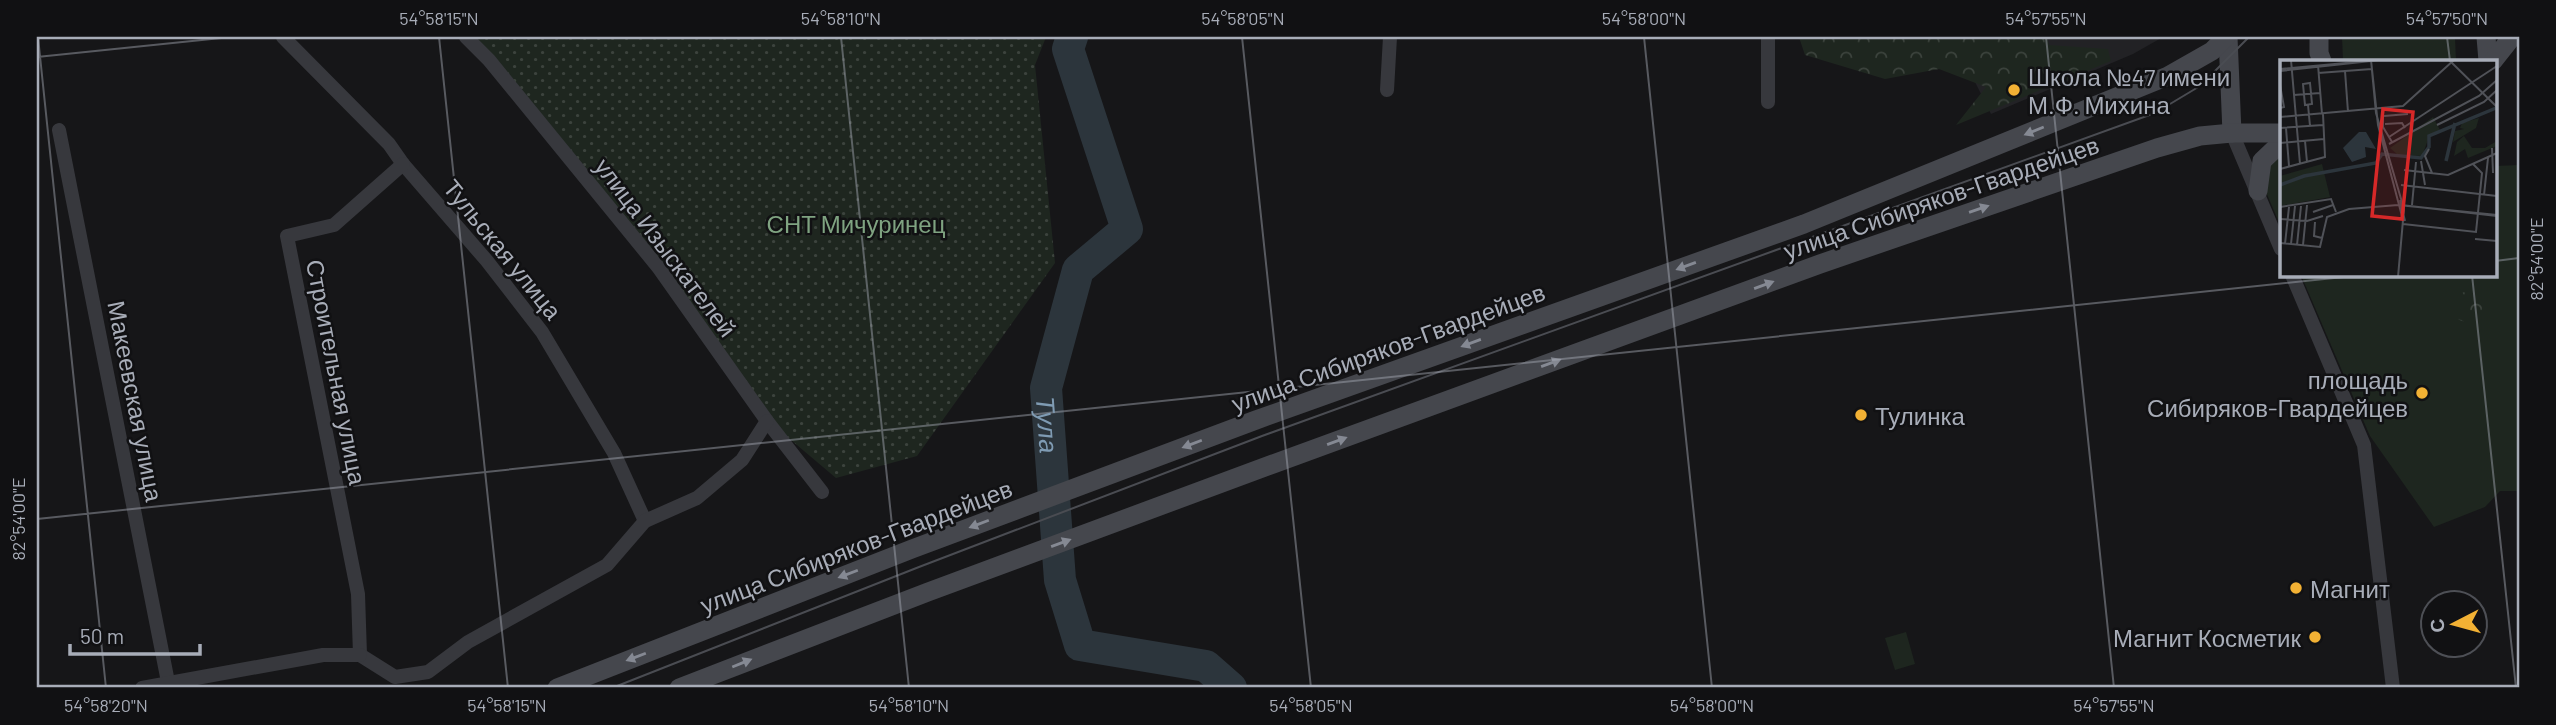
<svg xmlns="http://www.w3.org/2000/svg" width="2556" height="725" font-family="Barlow,sans-serif">
<style>
.built{fill:#222225}
.green{fill:#1e261f}
.forest{fill:url(#forest-crowns)}
.garden{fill:url(#garden-dots)}
.lines{fill:none;stroke-linecap:round;stroke-linejoin:round}
.river{stroke:#2c353c;stroke-width:32}
.street{stroke:#37383d;stroke-width:14}
.secondary{stroke:#45474d;stroke-width:19}
.tram{stroke:#4a4c52;stroke-width:2}
.oneway{fill:#858993}
.ticks{fill:none;stroke:#a8adb8;stroke-width:2;stroke-opacity:0.45}
.poi-dot{fill:#f2b134;stroke:#111113;stroke-width:2.5}
.labels{text-anchor:middle;dominant-baseline:central;stroke-width:5;stroke-linejoin:round;paint-order:stroke}
.poi-label{font-size:24px;fill:#a8adb8;stroke:#111113;text-anchor:start}
.street-label{font-size:24px;fill:#a8adb8;stroke:#111113}
.park-label{font-size:24px;fill:#7fa381;stroke:#111113}
.water-label{font-size:26px;font-style:italic;fill:#7f9bb3;stroke:#111113}
.inset-river{fill:none;stroke:#2c353c;stroke-width:3.5}
.inset-road{fill:none;stroke:#505258;stroke-width:2}
.view{fill:#d62828;fill-opacity:0.15;stroke:#d62828;stroke-width:3.5}
.inset-edge{fill:none;stroke:#a8adb8;stroke-width:3.5}
.neatline{fill:none;stroke:#a8adb8;stroke-width:2.5}
.ticks-label{font-size:18px;text-anchor:middle;fill:#a8adb8}
</style>
<defs>
<pattern id="forest-crowns" width="20" height="18" patternUnits="userSpaceOnUse" patternTransform="scale(1.75)"><rect width="20" height="18" fill="#1e261f"/><path d="M2 6a3 3 0 1 1 6 0M12 15a3 3 0 1 1 6 0" fill="none" stroke="#3c433d"/></pattern>
<pattern id="garden-dots" width="8" height="8" patternUnits="userSpaceOnUse" patternTransform="scale(1.75)"><rect width="8" height="8" fill="#1e261f"/><path d="M2 2h.1M6 6h.1" fill="none" stroke="#3c433d" stroke-width="1.8" stroke-linecap="round"/></pattern>
</defs>
<rect width="100%" height="100%" fill="#161618"/>
<!-- built -->
<polygon class="built" points="1858,37 2163,37 2133,54 1991,114 1967,66"/>
<!-- green -->
<g class="green">
<polygon points="2342,37 2455,37 2456,61 2343,61"/>
<polygon points="2281,153 2281,227 2266,192 2270,160"/>
<polygon points="2519,165 2519,491 2500,491 2485,507 2434,527 2370,436 2301,275 2495,275 2495,166"/>
<polygon points="1906,632 1915,664 1895,670 1885,638"/>
</g>
<!-- forest -->
<g class="forest">
<polygon points="1799,37 2047,37 2049,45 2108,49 2111,61 1956,125 1986,87 1939,69 1885,79 1805,55"/>
<circle cx="2467" cy="307" r="15"/>
</g>
<!-- garden -->
<polygon class="garden" points="468,37 1046,37 1035,65 1055,263 917,456 836,478 765,418 658,267"/>
<g class="lines">
<!-- river -->
<path class="river" id="s1" d="M1072,37L1068,49L1127,229L1078,270L1046,388L1060,580L1080,645L1206,666L1231,688"/>
<!-- street -->
<g class="street">
<polyline points="283,37 389,144 403,164 487,261 542,332 614,453 645,521"/>
<polyline points="466,37 489,60 658,267 767,421 822,492"/>
<polyline points="1387,90 1390,37"/>
<polyline points="1768,102 1768,37"/>
<polyline points="59,130 168,682"/>
<polyline points="2232,133 2281,249"/>
<polyline points="2292,275 2364,445 2393,688"/>
<polyline points="360,655 358,594 287,236 334,225 403,164"/>
<polyline points="360,655 395,677 428,672 468,642 607,565 645,521 697,498 742,460 767,421"/>
<polyline points="142,688 323,655 360,655"/>
</g>
<!-- secondary -->
<g class="secondary">
<polyline points="2228,37 2232,133"/>
<polyline points="2319,37 2319,53 2322,61"/>
<polyline points="2486,37 2488,61"/>
<polyline points="2493,61 2512,37"/>
<polyline points="2258,191 2262,161 2281,143"/>
<polyline points="557,688 912,549 1256,420 1804,224 2168,76 2212,51 2226,37"/>
<polyline points="679,688 928,592 1273,464 1820,264 2157,148 2200,136 2232,133 2281,133"/>
</g>
<!-- tram -->
<polyline class="tram" points="612,688 919,567 1262,436 2155,113 2200,86 2249,37"/>
</g>
<!-- one-way arrows -->
<defs><path id="oneway-solid" d="M-6-.8H1V-3.2L6.5 0L1 3.2V.8H-6Z" transform="scale(1.75)"/></defs>
<g class="oneway">
<use href="#oneway-solid" transform="translate(2034 131) rotate(158)"/>
<use href="#oneway-solid" transform="translate(1979 209) rotate(-19)"/>
<use href="#oneway-solid" transform="translate(1686 266) rotate(160)"/>
<use href="#oneway-solid" transform="translate(1764 285) rotate(-20)"/>
<use href="#oneway-solid" transform="translate(1471 343) rotate(160)"/>
<use href="#oneway-solid" transform="translate(1551 363) rotate(-20)"/>
<use href="#oneway-solid" transform="translate(1337 441) rotate(-20)"/>
<use href="#oneway-solid" transform="translate(1192 444) rotate(159)"/>
<use href="#oneway-solid" transform="translate(979 524) rotate(159)"/>
<use href="#oneway-solid" transform="translate(1061 543) rotate(-20)"/>
<use href="#oneway-solid" transform="translate(848 574) rotate(159)"/>
<use href="#oneway-solid" transform="translate(636 657) rotate(159)"/>
<use href="#oneway-solid" transform="translate(742 663) rotate(-22)"/>
</g>
<!-- ticks -->
<path class="ticks" d="M38,37L106,688M439,37L508,688M841,37L909,688M1242,37L1311,688M1644,37L1712,688M2046,37L2114,688M2447,37L2450,61M37,57L231,37M2495,261L2519,258M2472,275L2516,688M37,519L2363,275"/>
<!-- markers -->
<g class="poi-dot">
<circle cx="2014" cy="90" r="7"/>
<circle cx="2422" cy="393" r="7"/>
<circle cx="1861" cy="415" r="7"/>
<circle cx="2296" cy="588" r="7"/>
<circle cx="2315" cy="637" r="7"/>
</g>
<g class="labels">
<!-- poi labels -->
<g class="poi-label">
<text x="2028" y="76">Школа №47 имени<tspan x="2028" dy="28">М.Ф. Михина</tspan></text>
<text x="2408" y="379" text-anchor="end">площадь<tspan x="2408" dy="28">Сибиряков-Гвардейцев</tspan></text>
<text x="1875" y="415">Тулинка</text>
<text x="2310" y="588">Магнит</text>
<text x="2301" y="637" text-anchor="end">Магнит Косметик</text>
</g>
<!-- street labels -->
<g class="street-label">
<text transform="translate(1941 197) rotate(-19)">улица Сибиряков-Гвардейцев</text>
<text transform="translate(666 247) rotate(53)">улица Изыскателей</text>
<text transform="translate(503 249) rotate(51)">Тульская улица</text>
<text transform="translate(1388 347) rotate(-20)">улица Сибиряков-Гвардейцев</text>
<text transform="translate(337 372) rotate(79)">Строительная улица</text>
<text transform="translate(136 401) rotate(79)">Макеевская улица</text>
<text transform="translate(856 546) rotate(-21)">улица Сибиряков-Гвардейцев</text>
</g>
<!-- park labels -->
<g class="park-label">
<text x="856" y="223">СНТ Мичуринец</text>
</g>
<!-- water labels -->
<g class="water-label">
<text stroke="none"><textPath href="#s1" startOffset="425">Тула</textPath></text>
</g>
</g>
<!-- overview -->
<g transform="translate(2280 60)">
<rect width="217" height="217" fill="#161618"/>
<path d="M199,58L196,68L173,82L175,71L184,69L180,68L182,63Z" fill="#1e261f"/>
<path d="M184,76L192,88H205L217,81V86L188,98L185,89L174,96L177,82Z" fill="#1e261f"/>
<path d="M153,57L160,70L149,77L142,96L118,95L110,88ZM42,104L50,137L0,146V116Z" fill="#1e261f"/>
<path d="M79,72H86L96,89L85,87L86,97L72,102L63,88Z" fill="#2c353c"/>
<path class="inset-river" d="M166,101L175,63M0,125L24,116L96,103L102,94L141,98L149,87V76L216,48"/>
<path class="inset-road" d="M11,0L20,104M91,0L98,65L123,160L118,217M91,0L96,53L124,149L118,217M169,0L217,47M38,5L42,54M0,9L98,0M0,11L91,1M65,11L68,52M38,13L92,9M30,23L32,44L25,45L23,24ZM0,25L4,47L0,48M14,35L40,33M28,45L30,66M103,49V67L112,82M104,56L128,54M0,57L123,46L174,0M105,64L122,63L125,68M157,65L204,42L217,30M0,68L43,65M6,68L9,106M109,77L217,6M25,81L27,102M0,83L44,79M109,84L199,36L217,20M212,88L213,113M149,89L145,96L152,113M141,101L145,125M0,109L45,97L43,54M124,110L168,115L217,93M121,125L217,136M204,135L208,98M120,140L125,161M121,145L217,156M132,145L136,102M0,147L51,139L56,152M33,152L53,145M0,159L27,161L43,156M35,162L34,176L42,178M123,164L196,172L202,113L193,104M195,179L217,181M0,183L40,187L47,157L69,149L118,145L217,155M5,184L9,147M11,184L15,146M17,185L21,146M23,185L27,145"/>
<path class="view" d="M103,49L133,52L122,159L92,156Z"/>
<rect width="217" height="217" class="inset-edge"/>
</g>
<!-- border -->
<rect width="2556" height="725" fill="none" stroke="#111113" stroke-width="77"/>
<!-- north arrow -->
<g transform="translate(2454 624) rotate(264)"><circle r="33" fill="#111113" stroke="#4d4f55" stroke-width="2"/>
<path d="M0-5L12 26L0 18L-12 26Z" fill="#f2b134"/>
<text y="-10" font-size="19" font-weight="bold" text-anchor="middle" fill="#a8adb8">С</text>
</g>
<!-- scale -->
<path d="M70 644v10h130v-10" fill="none" stroke="#a8adb8" stroke-width="3.5"/>
<text x="80" y="644" font-size="21" fill="#a8adb8" stroke="#111113" stroke-width="5" paint-order="stroke">50 m</text>
<rect x="38" y="38" width="2480" height="648" class="neatline"/>
<g class="ticks-label">
<text x="439" y="25">54°58'15"N</text>
<text x="841" y="25">54°58'10"N</text>
<text x="1243" y="25">54°58'05"N</text>
<text x="1644" y="25">54°58'00"N</text>
<text x="2046" y="25">54°57'55"N</text>
<text x="2447" y="25">54°57'50"N</text>
<text transform="translate(2537 259) rotate(-90)" y="6">82°54'00"E</text>
<text transform="translate(19 519) rotate(-90)" y="6">82°54'00"E</text>
<text x="106" y="712">54°58'20"N</text>
<text x="507" y="712">54°58'15"N</text>
<text x="909" y="712">54°58'10"N</text>
<text x="1311" y="712">54°58'05"N</text>
<text x="1712" y="712">54°58'00"N</text>
<text x="2114" y="712">54°57'55"N</text>
</g>
</svg>
